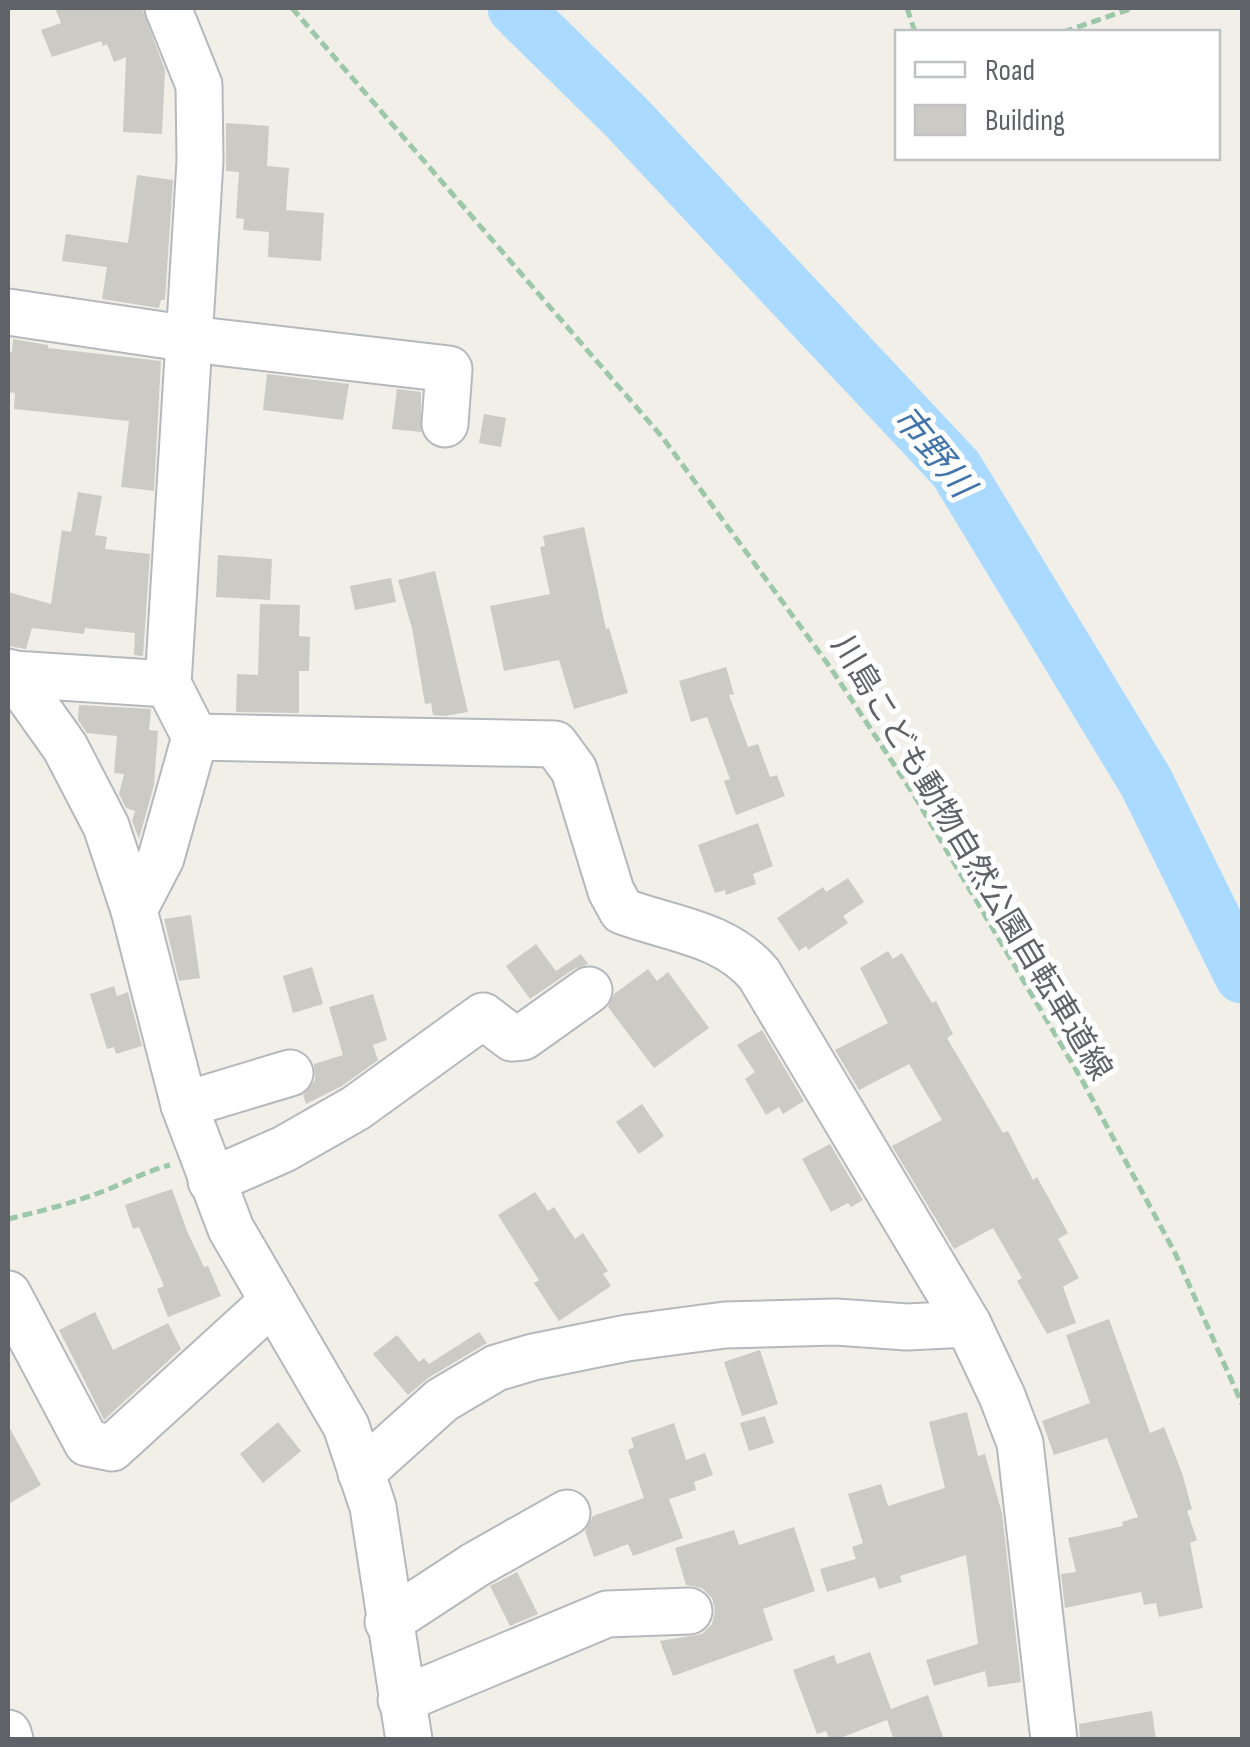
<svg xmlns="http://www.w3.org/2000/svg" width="1250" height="1747" font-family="'Sofia Sans Condensed','Noto Sans JP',sans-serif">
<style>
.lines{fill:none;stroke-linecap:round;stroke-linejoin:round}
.river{stroke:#aadaff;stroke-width:55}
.building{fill:#cccac5}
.minor-casing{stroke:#b5b8bc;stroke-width:49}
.path{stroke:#9cc7a9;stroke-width:5;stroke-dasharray:10 5;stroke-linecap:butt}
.minor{stroke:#fff;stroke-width:45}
.labels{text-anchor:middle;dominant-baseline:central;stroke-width:10;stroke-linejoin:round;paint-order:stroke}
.street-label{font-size:32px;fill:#5f6368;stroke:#fff}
.water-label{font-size:35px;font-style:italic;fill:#4174aa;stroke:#fff}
</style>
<rect width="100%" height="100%" fill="#f1efe8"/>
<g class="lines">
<!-- river -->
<polyline class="river" points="515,8 626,117 956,469 1146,782 1242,976"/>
</g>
<!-- building -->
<g class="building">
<polygon points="55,8 142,8 165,70 162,134 123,132 126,57 114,62 107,44 103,46 101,41 52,57 41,30 61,23"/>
<polygon points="226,123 269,126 267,166 289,168 286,210 324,213 321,261 268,257 269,232 243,230 244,219 236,218 239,172 226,171"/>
<polygon points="137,175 173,180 165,300 161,300 159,308 102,299 107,267 62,261 66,234 128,243"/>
<polygon points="13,339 48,345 48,348 161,361 154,491 121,487 129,421 14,409 15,393 8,392 8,352 12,352"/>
<polygon points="267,374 349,384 343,420 263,410"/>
<polygon points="397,389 421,392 421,432 392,429"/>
<polygon points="484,414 506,418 501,447 479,443"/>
<polygon points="78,492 102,496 95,535 107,537 105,549 150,554 143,656 134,655 135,633 85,628 84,634 32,628 26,649 8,646 8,592 51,604 62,530 71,532"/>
<polygon points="584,527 606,629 609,628 628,693 574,709 559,660 504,671 490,606 550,594 540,547 545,546 543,536"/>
<polygon points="218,555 272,559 270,600 216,597"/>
<polygon points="435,571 468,712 445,716 433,715 431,703 425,704 412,628 398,580"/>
<polygon points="391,578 396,602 355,610 350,586"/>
<polygon points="260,604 300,605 299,636 310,637 309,671 299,671 299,713 236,712 237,674 258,675"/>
<polygon points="726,667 734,694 729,695 748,747 758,744 770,777 777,775 785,796 736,815 724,781 730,779 707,717 691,722 679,681"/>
<polygon points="79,705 151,709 149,730 158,731 154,785 139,839 132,821 135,811 126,808 119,794 124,774 114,773 117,736 87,733 78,720"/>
<polygon points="758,823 773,866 753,874 756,884 726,895 725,890 715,893 698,845"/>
<polygon points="848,878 864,902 843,916 848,923 808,950 806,946 799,951 777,918 823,887 826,892"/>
<polygon points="191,915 200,978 179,981 164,919"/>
<polygon points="536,944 556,971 581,954 588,964 574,969 530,999 506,966"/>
<polygon points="888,951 893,959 902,953 932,1003 936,1001 953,1034 947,1038 1003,1133 1008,1131 1033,1180 1037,1177 1068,1233 1058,1239 1079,1278 1063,1287 1076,1323 1047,1334 1017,1281 1022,1278 993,1228 954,1249 892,1146 942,1120 909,1064 859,1090 835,1050 888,1023 860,968"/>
<polygon points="312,967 323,1004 293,1013 283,976"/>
<polygon points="648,969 657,981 668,972 709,1028 654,1068 608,1007 614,994"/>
<polygon points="114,986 117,996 128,992 142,1046 116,1054 114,1047 107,1049 90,994"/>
<polygon points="373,994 387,1040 373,1045 378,1060 342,1086 306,1104 303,1095 315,1080 314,1064 343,1055 329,1007"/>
<polygon points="762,1030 804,1101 783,1114 779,1107 766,1115 745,1079 755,1072 737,1045"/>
<polygon points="642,1104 664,1136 639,1154 616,1122"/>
<polygon points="830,1144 863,1200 851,1207 848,1203 831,1212 802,1159"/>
<polygon points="172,1189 187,1231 204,1267 208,1266 221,1296 168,1317 157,1289 164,1286 139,1227 133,1229 125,1205"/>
<polygon points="535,1192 548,1211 554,1207 575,1239 583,1233 608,1271 603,1274 611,1286 559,1321 534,1283 539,1280 498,1215"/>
<polygon points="95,1312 113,1350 168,1323 181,1349 104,1420 59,1330"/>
<polygon points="1109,1319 1150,1433 1164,1427 1182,1473 1192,1509 1187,1511 1197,1540 1190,1543 1203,1608 1159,1617 1156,1603 1144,1605 1141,1592 1065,1608 1061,1574 1076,1572 1068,1538 1123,1526 1122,1522 1138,1517 1107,1438 1054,1455 1042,1421 1090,1403 1066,1335"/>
<polygon points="479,1332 487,1343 428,1378 408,1395 373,1354 397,1335 419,1362 424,1358 429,1364"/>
<polygon points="760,1350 778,1404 742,1416 724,1362"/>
<polygon points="967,1412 978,1456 985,1454 1002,1513 1021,1682 988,1687 985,1671 934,1686 926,1660 978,1644 966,1555 900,1576 902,1582 879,1589 875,1577 827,1592 820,1569 856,1559 852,1547 863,1543 848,1494 881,1484 888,1506 945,1488 929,1422"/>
<polygon points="765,1416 774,1443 749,1451 740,1423"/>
<polygon points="278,1422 301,1451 263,1483 240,1454"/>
<polygon points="674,1423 686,1460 705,1453 713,1475 694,1482 696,1490 669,1499 683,1538 633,1556 628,1544 594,1557 585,1531 593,1516 644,1498 628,1450 634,1447 631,1438"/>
<polygon points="8,1425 41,1485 8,1504"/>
<polygon points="794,1527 815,1591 763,1609 773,1640 673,1676 660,1641 702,1634 712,1624 715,1611 712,1598 702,1588 686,1585 675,1548 734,1530 739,1545"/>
<polygon points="517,1572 538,1614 510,1626 490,1586"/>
<polygon points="870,1652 891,1709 928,1695 944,1740 894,1740 887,1720 835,1740 830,1740 826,1731 817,1734 793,1670 834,1655 837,1664"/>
<polygon points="1152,1711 1156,1740 1080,1740 1079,1724"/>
</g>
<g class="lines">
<defs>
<g id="minor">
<polyline points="8,312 190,339 449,369 445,424"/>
<polyline points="8,672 13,674 65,747 106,826 134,910 184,1105 231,1229 346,1426 373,1507 409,1740"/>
<polyline points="13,674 168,684"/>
<path d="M195,737L555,744L574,770L611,891L622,911C670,929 725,933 759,974L968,1324L1002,1396L1020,1443L1054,1740"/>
<polyline points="134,910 161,858 195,737 168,684 200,161 199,85 168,8"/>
<polyline points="184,1105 290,1073"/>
<polyline points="211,1181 284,1149 356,1108 483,1016 512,1038 523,1037 589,990"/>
<polyline points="8,1294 87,1443 112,1448 273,1301"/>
<polyline points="361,1473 442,1400 496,1368 533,1357 627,1338 725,1325 836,1322 907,1327 968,1324"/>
<polyline points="388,1622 475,1565 567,1513"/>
<polyline points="401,1700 607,1614 689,1611"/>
<polyline points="8,1733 10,1740"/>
</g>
</defs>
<!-- minor casing -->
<use href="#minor" class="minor-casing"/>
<!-- path -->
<g class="path">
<polyline points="292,8 663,438 830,667 914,795 1082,1080 1175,1253 1242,1404"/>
<polyline points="907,8 915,32"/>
<polyline points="1063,32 1133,8"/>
<path d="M8,1219C42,1211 77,1202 109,1189C130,1180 148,1171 170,1165"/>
</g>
<!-- minor -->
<use href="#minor" class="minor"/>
</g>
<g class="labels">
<!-- street labels -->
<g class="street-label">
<text transform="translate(971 858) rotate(59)">川島こども動物自然公園自転車道線</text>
</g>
<!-- water labels -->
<g class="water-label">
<text transform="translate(933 452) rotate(51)">市野川</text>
</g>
</g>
<!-- border -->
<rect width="1250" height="1747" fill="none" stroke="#5f6368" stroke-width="20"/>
<!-- legend -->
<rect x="895" y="30" width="325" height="130" fill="#ffffff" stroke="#bfc1c3" stroke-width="2.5"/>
<rect x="915" y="62" width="50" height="15" fill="#ffffff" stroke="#bfc1c3" stroke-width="2.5"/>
<text x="985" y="80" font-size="30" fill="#5f6368">Road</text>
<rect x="915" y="105" width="50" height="30" fill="#cccac5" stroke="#bfc1c3" stroke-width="2.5"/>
<text x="985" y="130" font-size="30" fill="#5f6368">Building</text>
</svg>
